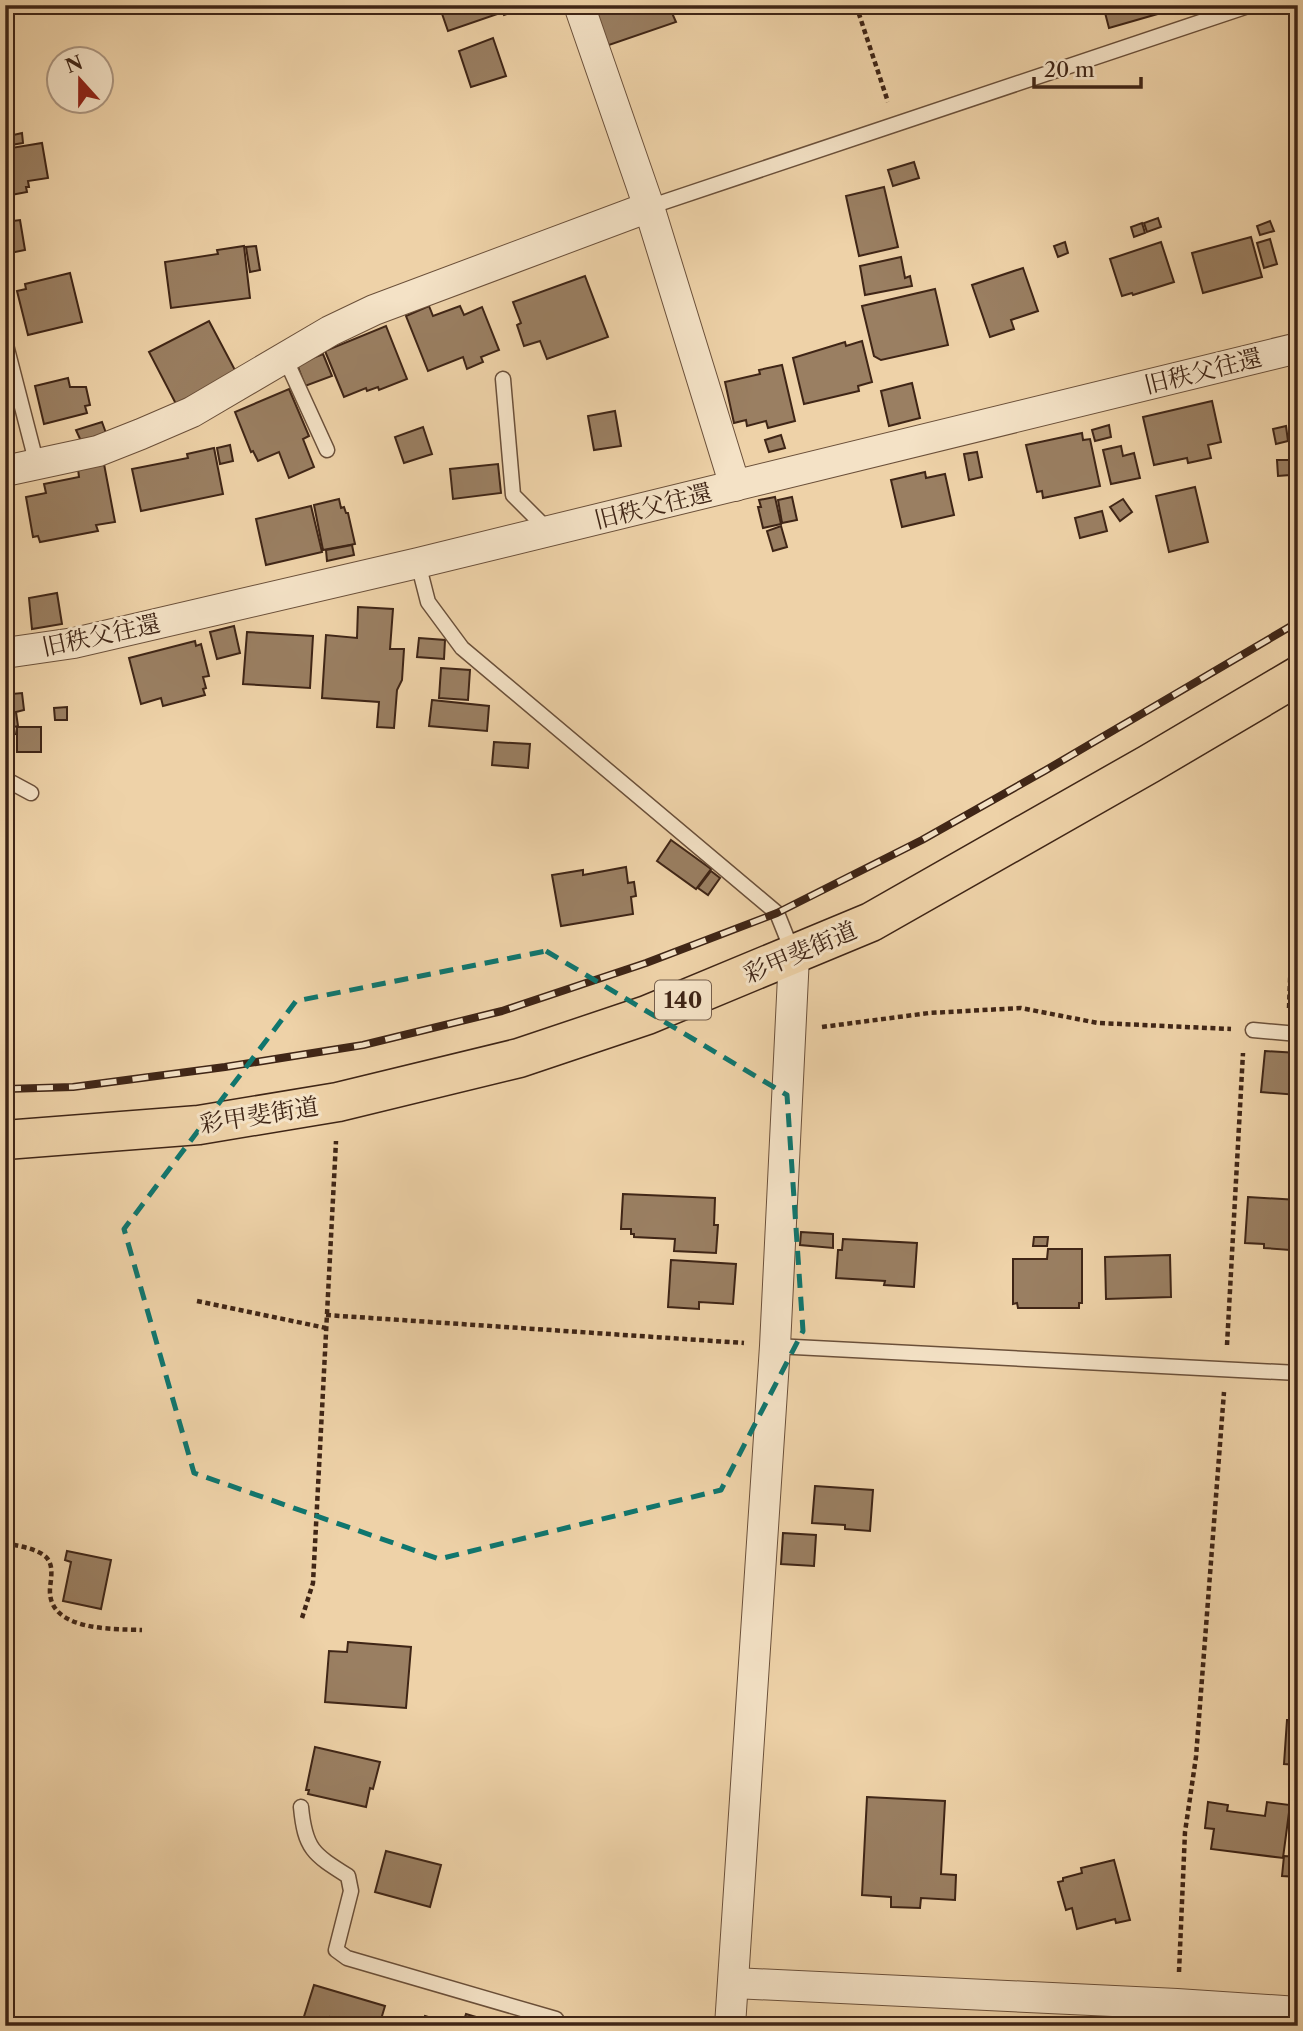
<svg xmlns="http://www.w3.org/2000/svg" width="1303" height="2031" font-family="'Libre Caslon Text','Noto Serif JP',serif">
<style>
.building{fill:#9a7f62;stroke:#3f2516;stroke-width:2}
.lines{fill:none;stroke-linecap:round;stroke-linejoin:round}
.service-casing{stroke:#6b503a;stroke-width:17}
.minor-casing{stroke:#6b503a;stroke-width:32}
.trunk-casing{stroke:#3f2516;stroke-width:41}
.path{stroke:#3f2516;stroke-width:4.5;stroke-dasharray:5 3.5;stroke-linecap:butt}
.service{stroke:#f4e2c6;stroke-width:14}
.minor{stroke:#f4e2c6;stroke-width:30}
.trunk{stroke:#eed2a8;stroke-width:38}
.rail-casing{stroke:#3f2516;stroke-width:8}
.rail{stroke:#f4e2c6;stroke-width:5;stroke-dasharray:16;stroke-linecap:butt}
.marked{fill:none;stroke:#0f766e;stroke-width:5;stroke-dasharray:14 9;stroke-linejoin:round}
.labels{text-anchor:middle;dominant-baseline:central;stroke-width:6;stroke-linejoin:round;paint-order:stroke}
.shield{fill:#f4e2c6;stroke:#755e4b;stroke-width:2}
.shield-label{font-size:23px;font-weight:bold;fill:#3f2516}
.street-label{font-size:24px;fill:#3f2516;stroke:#f4e2c6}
</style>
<rect width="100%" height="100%" fill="#eed2a8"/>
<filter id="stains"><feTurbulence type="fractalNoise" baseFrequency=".00286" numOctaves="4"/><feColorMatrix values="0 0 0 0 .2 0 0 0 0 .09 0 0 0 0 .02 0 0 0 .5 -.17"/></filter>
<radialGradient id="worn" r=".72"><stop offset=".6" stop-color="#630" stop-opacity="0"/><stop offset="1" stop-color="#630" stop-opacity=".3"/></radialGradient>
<!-- building -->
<g class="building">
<polygon points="439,5 531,5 531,6 504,15 503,12 448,31"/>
<polygon points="593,5 694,5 672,13 676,22 606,46"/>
<polygon points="1103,5 1166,5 1168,11 1109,28"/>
<polygon points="493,38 506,76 471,87 459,51"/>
<polygon points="22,133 23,143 11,145 9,136"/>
<polygon points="42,143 48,178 28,181 29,187 26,187 27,192 11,195 11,190 5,191 5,149"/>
<polygon points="914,162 919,178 893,186 888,170"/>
<polygon points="884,187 898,247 859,256 846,196"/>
<polygon points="1158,218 1161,227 1147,232 1144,223"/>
<polygon points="20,220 25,250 5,254 5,222"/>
<polygon points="1270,221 1274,231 1260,235 1257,226"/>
<polygon points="1142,223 1145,233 1134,237 1131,227"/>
<polygon points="1251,237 1262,277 1203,293 1192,253"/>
<polygon points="1270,239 1277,264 1264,268 1257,243"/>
<polygon points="1065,242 1068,253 1058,257 1054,246"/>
<polygon points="1161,242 1174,282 1133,295 1132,293 1122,296 1110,259"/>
<polygon points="244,246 250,298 171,308 165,262 218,254 217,250"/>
<polygon points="256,246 260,270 250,272 246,247"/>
<polygon points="901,257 905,278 910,276 912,286 865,295 860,266"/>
<polygon points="1023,268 1038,311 1011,320 1014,329 990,337 972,285"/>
<polygon points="70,273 82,322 28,335 17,291 26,289 25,284"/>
<polygon points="585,276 608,337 547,359 540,341 524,346 517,325 521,323 513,302"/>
<polygon points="935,289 948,345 881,360 874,356 862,306"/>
<polygon points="429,306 433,316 460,306 464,315 482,307 499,350 481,357 483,362 467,369 463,357 428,371 406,316"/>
<polygon points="209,321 236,372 176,404 149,352"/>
<polygon points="386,326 407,379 379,390 378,387 367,391 366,388 344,397 325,351"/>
<polygon points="862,341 872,382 858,386 859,391 804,404 793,358 845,342 846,346"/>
<polygon points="323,354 332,376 305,386 297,364"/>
<polygon points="782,365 795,421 768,428 766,421 747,426 746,420 734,423 725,382 760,374 759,370"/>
<polygon points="68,378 70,387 86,387 90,405 85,406 87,413 44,424 35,386"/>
<polygon points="912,383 920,418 889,426 881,391"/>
<polygon points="289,389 309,436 303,439 314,467 289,478 279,452 258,461 253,451 251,452 235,412"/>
<polygon points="1293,397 1298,397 1298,456"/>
<polygon points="1212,401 1221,442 1208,445 1211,458 1188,463 1187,458 1154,465 1143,417"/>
<polygon points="615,411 621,446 594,450 588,416"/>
<polygon points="102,422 106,433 81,441 76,430"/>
<polygon points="1109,425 1111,437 1095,441 1092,430"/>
<polygon points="1286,426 1288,441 1276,444 1273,429"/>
<polygon points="423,427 432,454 404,463 395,437"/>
<polygon points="1082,433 1083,440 1090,439 1100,486 1043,498 1042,491 1037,492 1026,445"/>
<polygon points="781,435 785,448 769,452 765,440"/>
<polygon points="230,445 233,461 220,464 217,448"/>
<polygon points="1121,446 1123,456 1134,453 1140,478 1111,484 1103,450"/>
<polygon points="214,448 223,494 141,511 132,469 188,458 187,454"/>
<polygon points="977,452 982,477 969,480 964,454"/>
<polygon points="1277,460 1289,460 1290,475 1278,476"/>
<polygon points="104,464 115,522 96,525 98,531 40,542 38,536 33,537 26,497 46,493 44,484 79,477 78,469"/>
<polygon points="498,464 501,493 453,499 450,469"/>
<polygon points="925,472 926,478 945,474 954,515 902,527 891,480"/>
<polygon points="1195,487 1208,542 1169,552 1156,496"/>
<polygon points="775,497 781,524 763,528 758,507 761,507 759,500"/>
<polygon points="792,497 797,520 782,523 778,500"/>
<polygon points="339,499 341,508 344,507 346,513 348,513 355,544 323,550 314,505"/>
<polygon points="1123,499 1132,512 1120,521 1110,507"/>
<polygon points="311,506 322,552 266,565 256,519"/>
<polygon points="1102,511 1107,531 1080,538 1075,518"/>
<polygon points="781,526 787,547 773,551 767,531"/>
<polygon points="352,545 354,555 327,561 326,550"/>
<polygon points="57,593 62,624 32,629 29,598"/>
<polygon points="358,607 393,609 390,649 404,649 402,680 397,690 394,728 377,727 379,702 322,698 326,635 357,638"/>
<polygon points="234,626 240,653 217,659 210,632"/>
<polygon points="247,632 313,636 310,688 243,684"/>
<polygon points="419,638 445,640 444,659 417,657"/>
<polygon points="195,641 196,646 201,644 209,676 203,677 206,688 203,689 205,695 163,706 161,698 141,704 129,658"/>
<polygon points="441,668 470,670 468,700 439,698"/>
<polygon points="9,674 12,694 22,693 24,710 16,712 18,726 14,727 15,734 5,735 5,675"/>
<polygon points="432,700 489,706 487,731 429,726"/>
<polygon points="67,707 67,720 55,720 54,708"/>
<rect x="17" y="727" width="24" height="25"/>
<polygon points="494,742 530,744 528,768 492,765"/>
<polygon points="671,840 711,869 696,889 657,861"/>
<polygon points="626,867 628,883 634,882 636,896 631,897 633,914 561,926 552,875 583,870 583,875"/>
<polygon points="711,871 720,878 708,895 698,888"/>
<polygon points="1265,1051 1298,1053 1298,1095 1261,1092"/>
<polygon points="623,1194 715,1198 714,1225 718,1225 716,1253 674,1251 675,1239 634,1237 634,1234 631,1234 631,1229 621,1229"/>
<polygon points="1248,1197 1298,1200 1298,1246 1290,1245 1290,1250 1264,1248 1264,1244 1245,1243"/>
<polygon points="801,1232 833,1234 833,1248 800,1245"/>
<polygon points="1034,1237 1048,1237 1047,1246 1033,1246"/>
<polygon points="843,1239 917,1243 914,1287 884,1285 885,1281 836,1278 838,1250 842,1250"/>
<polygon points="1048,1249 1082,1249 1082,1303 1079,1303 1079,1308 1018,1308 1017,1303 1013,1304 1013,1259 1047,1259"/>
<polygon points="1170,1255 1171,1297 1106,1299 1105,1257"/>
<polygon points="671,1260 736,1264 733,1304 699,1302 699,1309 668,1307"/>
<polygon points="815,1486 873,1490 870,1531 845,1529 845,1525 812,1523"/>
<polygon points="783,1533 816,1535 814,1566 781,1564"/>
<polygon points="67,1551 111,1560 101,1609 63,1601 71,1562 65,1560"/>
<polygon points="348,1642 411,1647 406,1708 325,1702 329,1651 347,1652"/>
<polygon points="1287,1720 1298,1720 1298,1765 1284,1764"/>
<polygon points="315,1747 380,1762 373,1789 370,1788 366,1807 308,1794 309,1790 306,1790"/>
<polygon points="867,1797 945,1801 941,1874 956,1875 955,1900 921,1898 920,1908 891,1907 891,1897 862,1895"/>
<polygon points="1208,1802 1228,1805 1227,1811 1265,1816 1267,1802 1290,1805 1283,1858 1211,1849 1214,1829 1205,1828"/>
<polygon points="386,1851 441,1865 430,1907 375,1892"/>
<polygon points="1284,1856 1298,1857 1298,1877 1282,1876"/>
<polygon points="1114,1860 1130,1920 1116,1923 1115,1919 1077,1929 1072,1908 1066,1910 1058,1882 1063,1881 1063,1878 1082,1873 1081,1868"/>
<polygon points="314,1985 385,2006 379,2026 354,2026 354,2024 330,2017 328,2026 301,2026"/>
<polygon points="466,2014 486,2020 484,2026 462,2026"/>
<polygon points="425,2016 457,2026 422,2026"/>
</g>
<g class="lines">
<defs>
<g id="service">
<polyline points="649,207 1251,5"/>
<polyline points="5,341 37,465"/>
<polyline points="285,358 327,450"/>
<polyline points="503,379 513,495 549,531"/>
<polyline points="418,563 428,602 462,648 777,913 793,953"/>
<polyline points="5,779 31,793"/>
<polyline points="1253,1030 1298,1034"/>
<polyline points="775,1346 1298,1373"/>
<path d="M301,1807C305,1849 313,1854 348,1876L351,1891L336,1950L347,1958L556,2019L560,2026"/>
</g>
<g id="minor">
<polyline points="579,5 649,207 735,486"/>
<polyline points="5,471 98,451 141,434 192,412 330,331 374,310 649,207"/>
<polyline points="5,653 74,643 418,563 1298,348"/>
<polyline points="734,1983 1177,2004 1298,2012"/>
<polyline points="730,2026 775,1346 794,956"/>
</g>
<polyline id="trunk" points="5,1140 199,1125 338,1102 519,1058 647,1015 871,922 1149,764 1298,676"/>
</defs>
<!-- service casing -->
<use href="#service" class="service-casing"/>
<!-- minor casing -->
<use href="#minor" class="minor-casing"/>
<!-- trunk casing -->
<use href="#trunk" class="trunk-casing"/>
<!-- path -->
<g class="path">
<polyline points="856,5 888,102"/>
<polyline points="1289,1008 1298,771"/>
<polyline points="822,1027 929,1013 1021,1008 1098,1023 1231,1029"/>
<polyline points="197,1301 326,1328"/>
<polyline points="326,1315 744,1343"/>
<polyline points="1227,1345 1243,1053"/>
<path d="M5,1543C18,1546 36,1548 46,1557C54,1565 51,1578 50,1588C47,1631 112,1629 142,1630"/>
<polyline points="302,1618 313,1583 336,1141"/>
<polyline points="1179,1972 1185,1832 1196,1757 1224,1392"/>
</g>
<!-- service -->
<use href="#service" class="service"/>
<!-- minor -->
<use href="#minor" class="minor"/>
<!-- trunk -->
<use href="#trunk" class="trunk"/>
<defs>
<polyline id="rail" points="5,1089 73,1087 225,1067 363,1045 502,1011 646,963 777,913 922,840 1046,770 1298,622"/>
</defs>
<!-- rail casing -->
<use href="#rail" class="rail-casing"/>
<!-- rail -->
<use href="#rail" class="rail"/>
</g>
<!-- marked area -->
<path class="marked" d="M546,951L787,1095L803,1331L721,1490L439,1559L194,1473L124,1229L296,1001Z"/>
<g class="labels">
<!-- shield labels -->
<rect class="shield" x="655" y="980.5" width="56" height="39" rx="5"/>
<g class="shield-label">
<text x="683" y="1000">140</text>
</g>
<!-- street labels -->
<g class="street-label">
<text transform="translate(1203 371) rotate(-14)">旧秩父往還</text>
<text transform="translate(653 506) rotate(-14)">旧秩父往還</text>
<text transform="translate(101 635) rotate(-12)">旧秩父往還</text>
<text transform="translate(800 952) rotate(-23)">彩甲斐街道</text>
<text transform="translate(259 1115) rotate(-9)">彩甲斐街道</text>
</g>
</g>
<!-- margin -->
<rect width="1303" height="2031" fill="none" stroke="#eed2a8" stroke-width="28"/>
<rect x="7" y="7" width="1289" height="2017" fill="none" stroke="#3f2516" stroke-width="3.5"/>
<rect x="14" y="14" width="1275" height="2003" fill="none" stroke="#3f2516" stroke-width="2"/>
<!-- north arrow -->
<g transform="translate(80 80) rotate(339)"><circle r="33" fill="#f4e2c6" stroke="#ac9680" stroke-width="2"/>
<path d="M0-5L12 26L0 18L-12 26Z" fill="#8f2418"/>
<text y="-10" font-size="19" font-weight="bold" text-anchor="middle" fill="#3f2516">N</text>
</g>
<!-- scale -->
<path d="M1034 77v10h107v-10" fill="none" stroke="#3f2516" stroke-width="3.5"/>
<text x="1044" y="77" font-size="21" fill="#3f2516" stroke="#f4e2c6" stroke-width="5" paint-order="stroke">20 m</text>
<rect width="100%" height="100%" filter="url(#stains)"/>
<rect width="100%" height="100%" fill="url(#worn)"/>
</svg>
